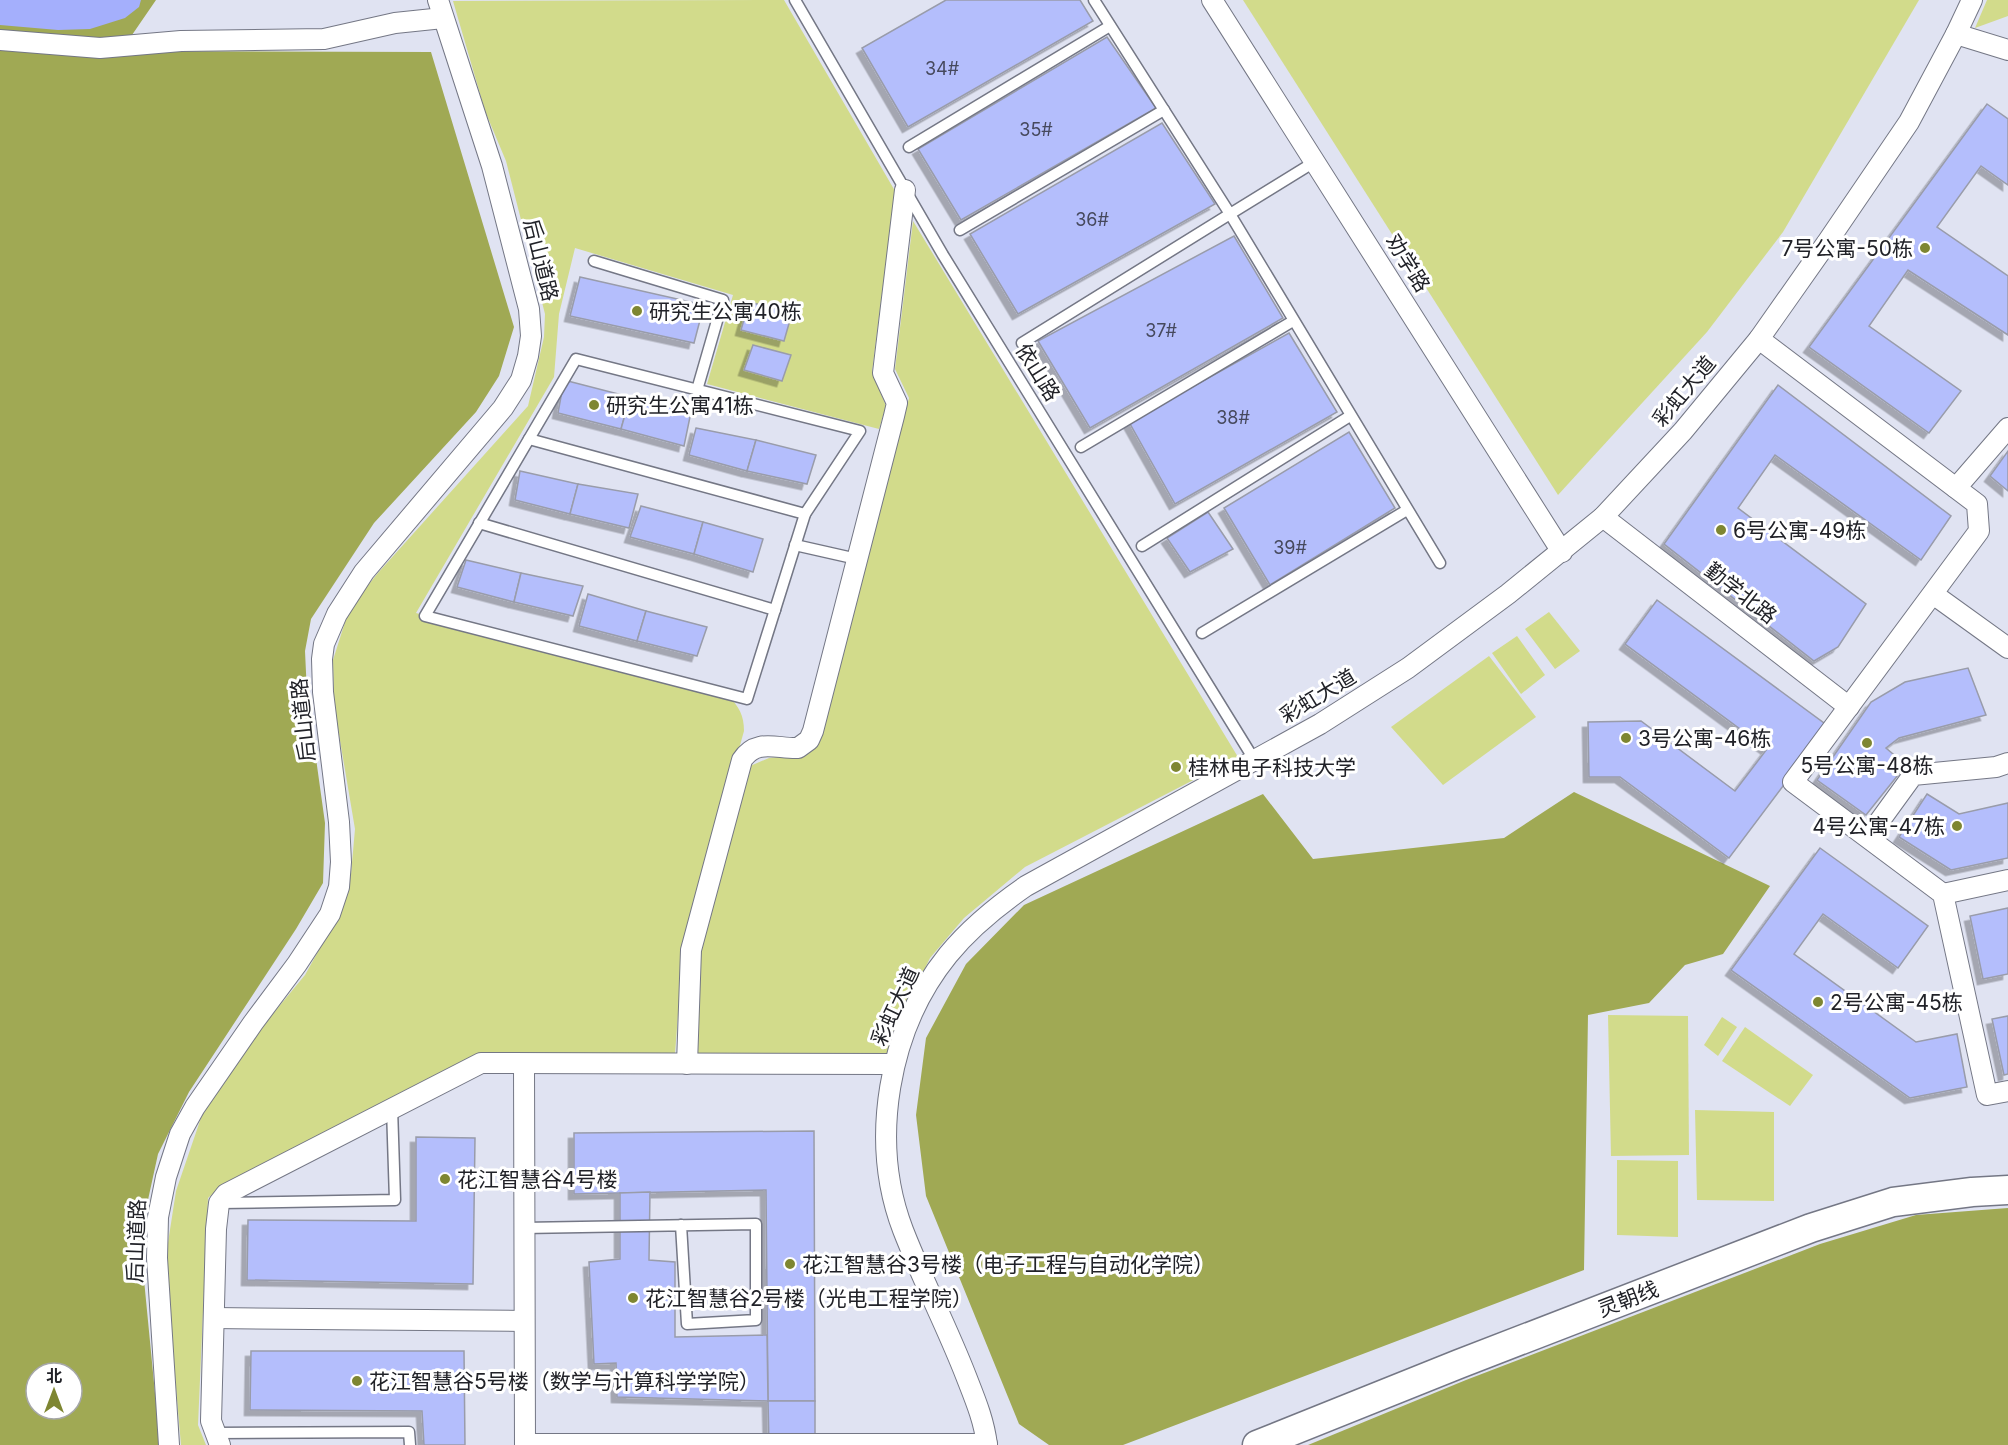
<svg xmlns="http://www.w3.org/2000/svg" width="2008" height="1445" font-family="Inter,'Noto Sans SC',sans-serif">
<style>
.green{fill:#d2db8b}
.forest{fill:#a0a954;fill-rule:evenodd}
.water{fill:#a4affc}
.building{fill:#b4befc;stroke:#999caa;stroke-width:1.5;filter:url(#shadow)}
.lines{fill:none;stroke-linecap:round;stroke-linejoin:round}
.lane-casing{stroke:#747785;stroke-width:13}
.street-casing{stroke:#747785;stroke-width:22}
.secondary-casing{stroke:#747785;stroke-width:31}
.lane{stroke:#fff;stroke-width:10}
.street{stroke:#fff;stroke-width:20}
.secondary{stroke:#fff;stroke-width:28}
.poi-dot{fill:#7e8632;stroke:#fff;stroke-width:2}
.labels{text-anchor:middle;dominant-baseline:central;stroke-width:6;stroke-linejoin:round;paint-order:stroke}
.number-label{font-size:18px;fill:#46495d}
.poi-label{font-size:21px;fill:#212228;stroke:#fff;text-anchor:start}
.street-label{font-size:21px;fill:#212228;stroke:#fff}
</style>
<defs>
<filter id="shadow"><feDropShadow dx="-5.5" dy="5.5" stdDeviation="0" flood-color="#0004"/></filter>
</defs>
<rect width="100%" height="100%" fill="#e0e3f2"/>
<!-- green -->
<g class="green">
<path d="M784,0L895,191L872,372L886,406L879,429L707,384L733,295L575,248L559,314L554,377L416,613L728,695C739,707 744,715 744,731L683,948L675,1054H478L224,1184L208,1198L198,1425L206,1445H181L165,1262L176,1191L204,1109L252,1039L305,975L341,910L351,874L355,829L334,705L333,660L346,619L349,596L358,598L377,574L528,406L544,337L545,314L506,161L485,111L453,1Z"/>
<polygon points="1243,0 1919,0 1783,232 1707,332 1558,495"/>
<polygon points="1987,0 2008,0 2008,16 1975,28"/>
<polygon points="913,221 1238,757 1025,867 964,918 930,958 910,999 890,1053 698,1054 700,954 750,766 769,758 803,754 821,738 909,398 895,369"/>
<polygon points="1549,612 1580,651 1555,669 1525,629"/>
<polygon points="1517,636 1545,675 1521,694 1492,653"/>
<polygon points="1489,656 1536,717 1443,785 1391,727"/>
<polygon points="1608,1015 1688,1016 1689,1155 1611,1156"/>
<polygon points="1722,1017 1737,1027 1718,1056 1704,1045"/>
<polygon points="1745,1027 1813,1075 1790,1106 1722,1061"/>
<polygon points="1695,1110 1774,1112 1774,1201 1697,1200"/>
<polygon points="1617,1160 1678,1161 1678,1237 1617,1235"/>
</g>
<!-- forest -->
<g class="forest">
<path d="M0,0H156L121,51L431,52L514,327L499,376L476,412L374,523L311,619L305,651L307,694L325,823L323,883L296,929L189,1092L158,1154L146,1209L142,1259L160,1445H0ZM36,1373H72V1409H36Z"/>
<polygon points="1574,792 1770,886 1723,954 1685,965 1649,1003 1588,1015 1584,1270 1123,1445 1049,1445 1019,1424 926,1196 916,1115 926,1038 966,964 1024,905 1263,794 1313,859 1504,838"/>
<polygon points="2008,1208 2008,1445 1308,1445 1466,1380 1820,1244 1916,1215"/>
</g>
<!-- water -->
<polygon class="water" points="0,0 141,0 139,7 125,18 90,29 58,30 0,25"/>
<!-- building -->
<g class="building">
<polygon points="946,0 1080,0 1093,21 908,127 862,48"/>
<polygon points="1107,37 1156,108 961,220 918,149"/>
<polygon points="1987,104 2008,119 2008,185 1981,166 1937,227 2008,276 2008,335 1908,270 1869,326 1961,391 1929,433 1809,347"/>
<polygon points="1162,123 1215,204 1018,314 970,234"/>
<polygon points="1234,236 1283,318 1090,428 1038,341"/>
<polygon points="580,277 704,305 694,343 570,316"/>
<polygon points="749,302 792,313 784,341 741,330"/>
<polygon points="1289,333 1337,412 1175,504 1129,422"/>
<polygon points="753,345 791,355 782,381 744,370"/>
<polygon points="564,380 630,397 621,429 558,413"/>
<polygon points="1778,385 1951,516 1921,560 1775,455 1738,508 1866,604 1838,647 1814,661 1664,544"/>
<polygon points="630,397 691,412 684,446 621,429"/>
<polygon points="696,428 756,440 747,471 689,455"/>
<polygon points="1349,432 1395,508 1270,585 1224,508"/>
<polygon points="756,440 816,455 807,484 747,471"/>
<polygon points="2008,451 2008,491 1990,476"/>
<polygon points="520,471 578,484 570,514 515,500"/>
<polygon points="578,484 638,494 629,528 570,514"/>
<polygon points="641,506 703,522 694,554 630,537"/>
<polygon points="1208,512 1233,549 1190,572 1167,538"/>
<polygon points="703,522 763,539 753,572 694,554"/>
<polygon points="466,560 521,573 514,602 457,587"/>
<polygon points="521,573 583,586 573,616 514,602"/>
<polygon points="588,594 646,611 637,641 579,626"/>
<polygon points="1657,600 1828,726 1729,858 1620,777 1589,777 1588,722 1641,721 1735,791 1767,749 1625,644"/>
<polygon points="646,611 707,627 697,656 637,641"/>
<polygon points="1968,668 1986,715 1899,738 1886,748 1906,765 1866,815 1817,780 1871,702 1905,682"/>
<polygon points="1927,794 1959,814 2008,803 2008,858 1951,870 1899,837"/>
<polygon points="1820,848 1928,926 1898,968 1823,914 1794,954 1916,1042 1957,1034 1967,1087 1910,1098 1731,970"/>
<polygon points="2008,908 2008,974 1983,979 1970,916"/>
<polygon points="2008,1016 2008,1074 2004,1075 1992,1019"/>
<polygon points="814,1131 815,1401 768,1401 766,1190 574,1194 574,1133"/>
<polygon points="416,1137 475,1138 473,1284 247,1280 248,1220 416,1221"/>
<polygon points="650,1192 649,1260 675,1262 675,1337 767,1335 768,1401 617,1397 616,1363 594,1364 589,1262 620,1259 620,1193"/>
<polygon points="251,1351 464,1351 465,1445 424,1445 422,1411 250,1410"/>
<polygon points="768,1401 815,1401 815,1445 769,1445"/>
</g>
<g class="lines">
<defs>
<g id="lane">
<polyline points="795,0 943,255 1255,761"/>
<polyline points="1094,0 1230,214 1316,161"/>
<polyline points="909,147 1110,26"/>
<polyline points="960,230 1164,110"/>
<polyline points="594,261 723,300 697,390"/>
<polyline points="1022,343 1230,214 1440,563"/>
<polygon points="576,359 860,431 805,514 747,699 425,616"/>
<polyline points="529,439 805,514"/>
<polyline points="1081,447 1293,321"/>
<polyline points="479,523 775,610"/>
<polyline points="795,545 857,559"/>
<polyline points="1142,546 1350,416"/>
<polyline points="1202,633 1407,510"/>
<polyline points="220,1203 395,1200 392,1108"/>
<polyline points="523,1228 756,1224 756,1320 687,1324 681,1225"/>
<polyline points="216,1433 409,1432 410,1445"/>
</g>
<g id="street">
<polyline points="1212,0 1562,552"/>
<polyline points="1956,34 2008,50"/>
<polyline points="0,40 100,48 181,41 324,39 395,23 443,18"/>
<polyline points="1759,339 1977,504 1979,531 1793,782 1943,894 1987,1095 2008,1091"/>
<polyline points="1956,488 2008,428"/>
<polyline points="1603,517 1849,707"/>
<polyline points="1933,594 2008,648"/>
<polyline points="1868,837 1913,775 1996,767 2008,763"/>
<polyline points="1943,894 2008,880"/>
<polyline points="524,1064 525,1445"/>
<path d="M687,1064L691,950L742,760C756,738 777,749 798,748L809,740L813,731L894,416L897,403L883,373L905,190"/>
<polyline points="214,1318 524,1321"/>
<polyline points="525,1444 987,1444"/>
<polyline points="169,1445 157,1258 158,1217 166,1177 180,1134 195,1107 253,1023 297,964 330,914 339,887 341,862 339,822 323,692 322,659 324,644 337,614 364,572 503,408 521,380 528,356 531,336 529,309 492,166 438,0"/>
<polyline points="220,1445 211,1421 216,1229 219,1203 226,1194 481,1063 894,1064"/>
<path d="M987,1445C984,1420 975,1399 966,1376C947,1327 922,1279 903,1230C869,1141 888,1029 948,955C970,928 997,906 1026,886L1320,724L1408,668L1508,594L1603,517L1683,431L1759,339L1828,241L1909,122L1956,34L1972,0"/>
</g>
<polyline id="secondary" points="1257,1445 1459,1364 1811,1228 1893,1202 1972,1192 2008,1190"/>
</defs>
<!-- lane casing -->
<use href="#lane" class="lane-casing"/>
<!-- street casing -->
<use href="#street" class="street-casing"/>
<!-- secondary casing -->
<use href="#secondary" class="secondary-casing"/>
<!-- lane -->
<use href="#lane" class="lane"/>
<!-- street -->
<use href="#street" class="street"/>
<!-- secondary -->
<use href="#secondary" class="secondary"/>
</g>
<!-- markers -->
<g class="poi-dot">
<circle cx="1925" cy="248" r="6"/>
<circle cx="637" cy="311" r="6"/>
<circle cx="594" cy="405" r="6"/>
<circle cx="1721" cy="530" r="6"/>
<circle cx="1626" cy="738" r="6"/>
<circle cx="1867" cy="743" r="6"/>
<circle cx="1176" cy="767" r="6"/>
<circle cx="1957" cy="826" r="6"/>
<circle cx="1818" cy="1002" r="6"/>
<circle cx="445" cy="1179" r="6"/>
<circle cx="790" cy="1264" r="6"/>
<circle cx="633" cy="1298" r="6"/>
<circle cx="357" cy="1381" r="6"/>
</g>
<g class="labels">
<!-- number labels -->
<g class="number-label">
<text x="942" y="68">34#</text>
<text x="1036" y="129">35#</text>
<text x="1092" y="219">36#</text>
<text x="1161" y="330">37#</text>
<text x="1233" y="417">38#</text>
<text x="1290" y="547">39#</text>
</g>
<!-- poi labels -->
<g class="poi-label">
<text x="1913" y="248" text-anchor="end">7号公寓-50栋</text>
<text x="649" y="311">研究生公寓40栋</text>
<text x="606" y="405">研究生公寓41栋</text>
<text x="1733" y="530">6号公寓-49栋</text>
<text x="1638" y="738">3号公寓-46栋</text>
<text x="1867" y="765" text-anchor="middle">5号公寓-48栋</text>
<text x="1188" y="767">桂林电子科技大学</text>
<text x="1945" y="826" text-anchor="end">4号公寓-47栋</text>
<text x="1830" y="1002">2号公寓-45栋</text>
<text x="457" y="1179">花江智慧谷4号楼</text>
<text x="802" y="1264">花江智慧谷3号楼（电子工程与自动化学院）</text>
<text x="645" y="1298">花江智慧谷2号楼（光电工程学院）</text>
<text x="369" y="1381">花江智慧谷5号楼（数学与计算科学学院）</text>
</g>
<!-- street labels -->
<g class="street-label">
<text transform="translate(541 260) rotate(76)">后山道路</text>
<text transform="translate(1408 263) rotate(58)">劝学路</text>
<text transform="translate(1038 372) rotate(58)">依山路</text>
<text transform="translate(1684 391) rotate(-50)">彩虹大道</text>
<text transform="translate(1741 593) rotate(38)">勤学北路</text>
<text transform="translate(1318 696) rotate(-31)">彩虹大道</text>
<text transform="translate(303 720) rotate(-96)">后山道路</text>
<text transform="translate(895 1006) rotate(-65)">彩虹大道</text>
<text transform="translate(136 1241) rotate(-88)">后山道路</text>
<text transform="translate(1628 1299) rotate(-21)">灵朝线</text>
</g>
</g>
<!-- north arrow -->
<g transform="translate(54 1391)"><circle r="28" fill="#ffffff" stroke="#a6a7a9" stroke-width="1.5"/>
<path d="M0-4.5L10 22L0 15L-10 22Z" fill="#7e8632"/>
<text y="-9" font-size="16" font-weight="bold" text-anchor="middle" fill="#212228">北</text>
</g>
</svg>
